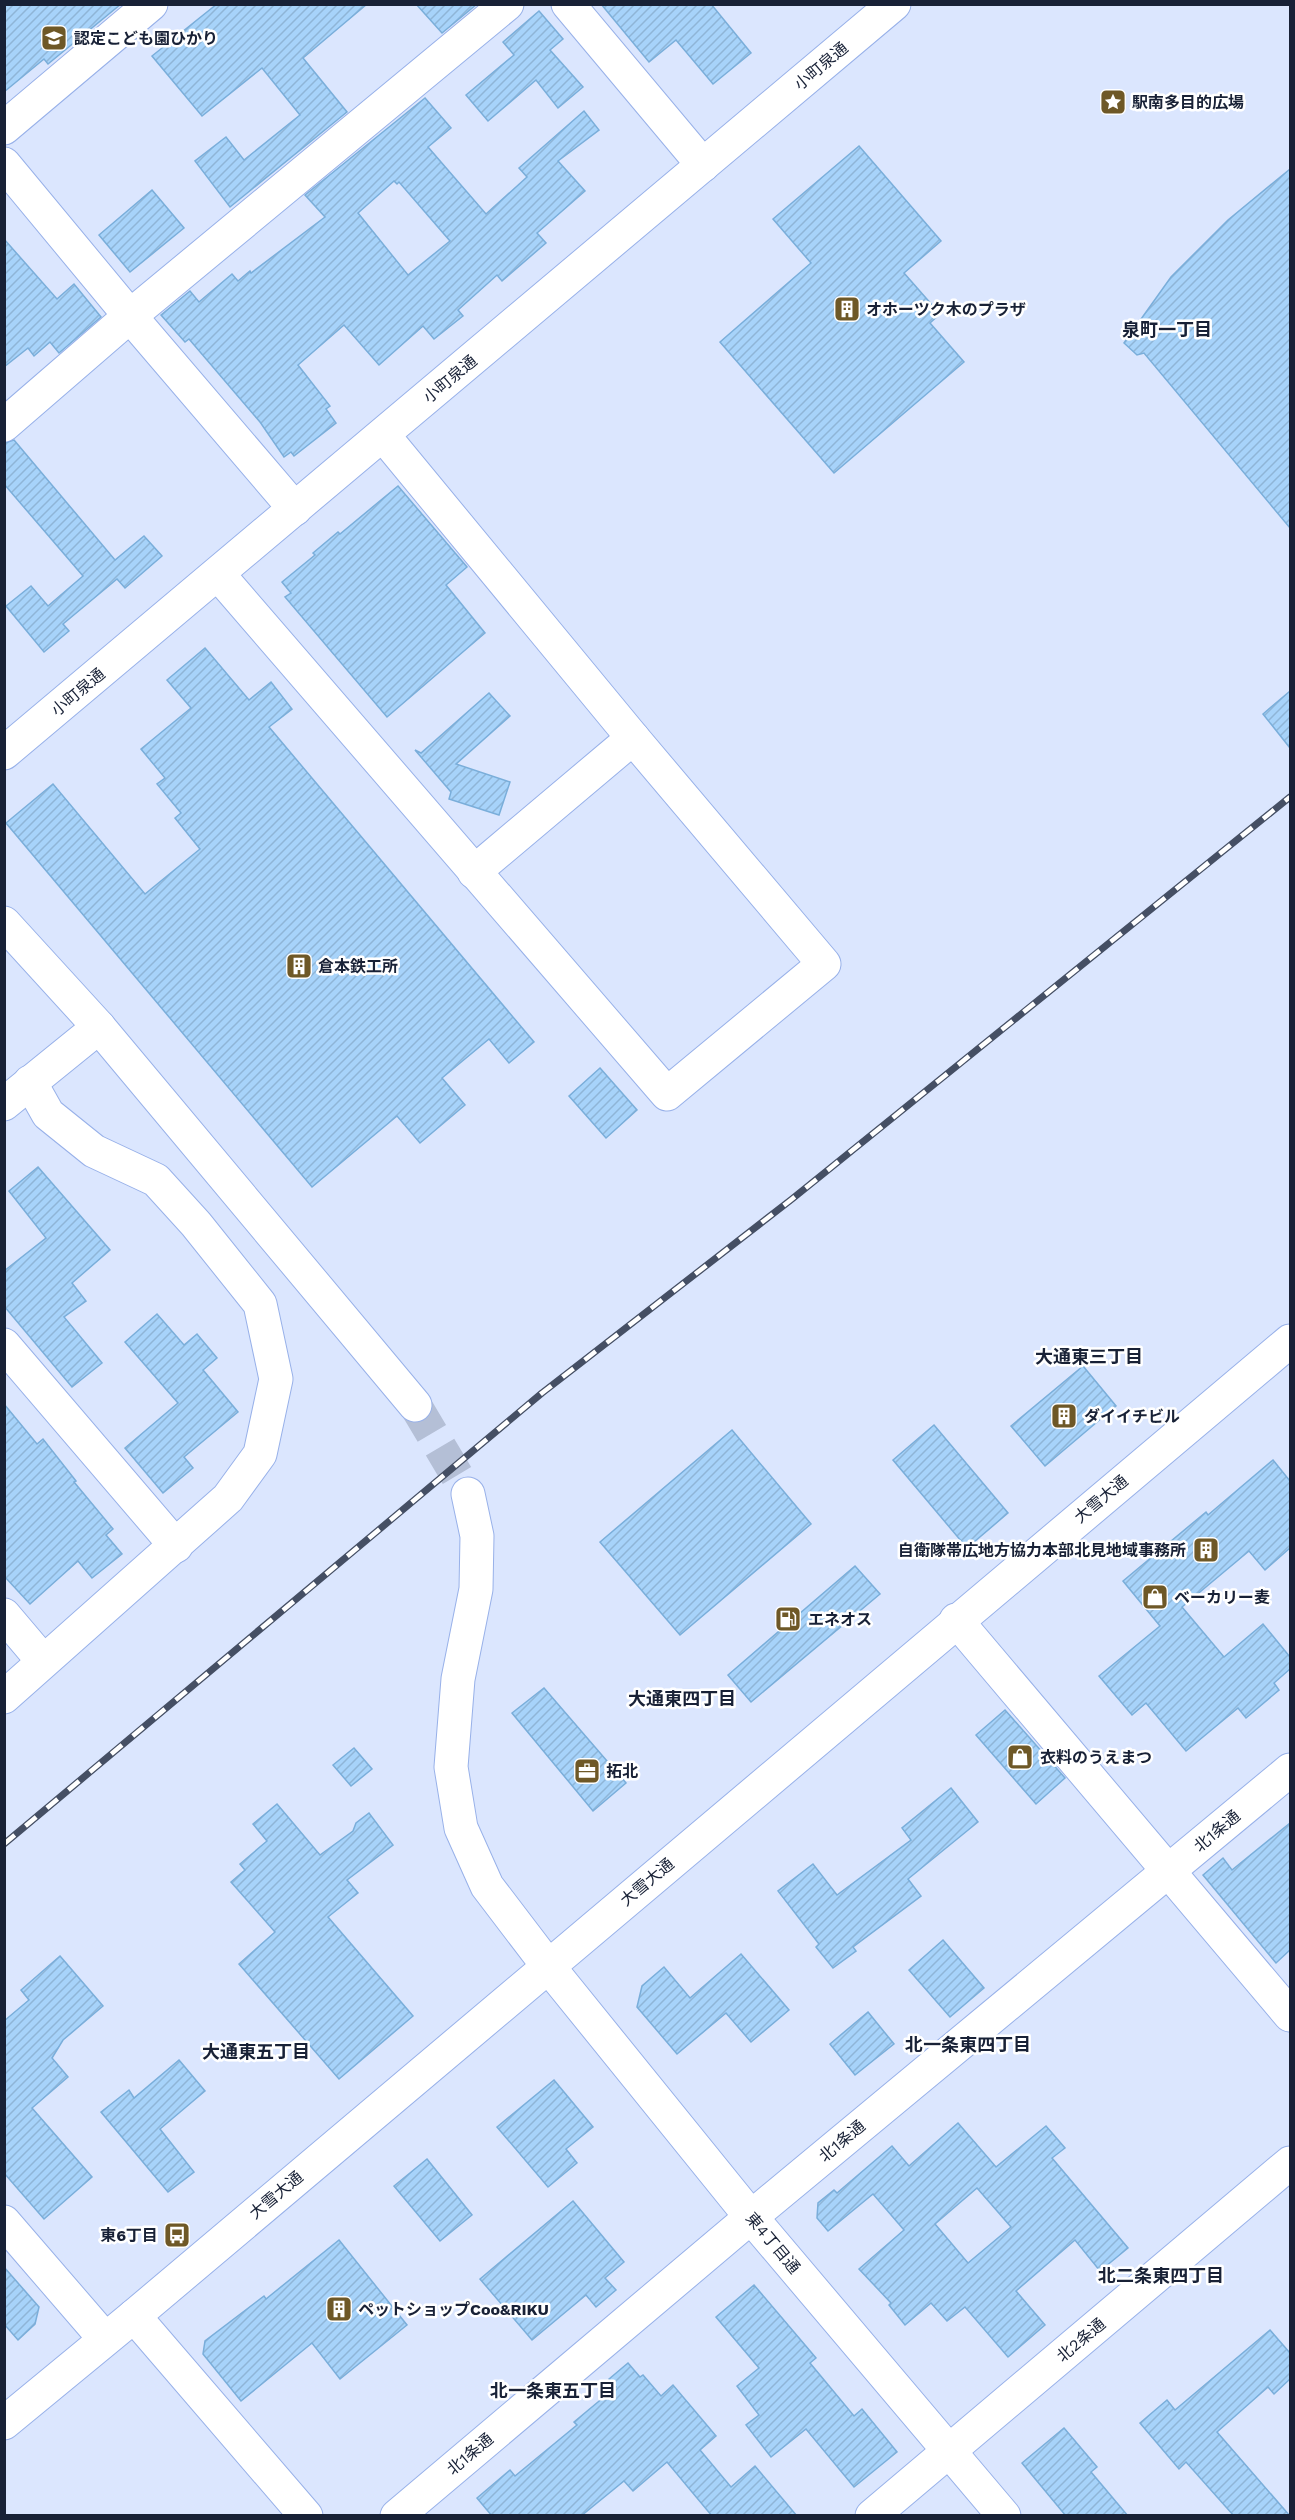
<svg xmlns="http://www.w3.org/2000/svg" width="1295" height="2520" font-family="'Work Sans','Noto Sans JP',sans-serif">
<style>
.building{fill:url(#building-hatch);stroke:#7aaeda;stroke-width:1.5;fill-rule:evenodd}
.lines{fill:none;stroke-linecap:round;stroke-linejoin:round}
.minor-tunnel{stroke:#b4bfd6;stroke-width:33;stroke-dasharray:33 16;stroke-linecap:butt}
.minor-casing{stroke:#98b1e9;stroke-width:35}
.highway-casing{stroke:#98b1e9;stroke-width:35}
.minor{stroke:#fff;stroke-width:33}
.highway{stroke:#fff;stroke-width:33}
.rail-casing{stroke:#454f64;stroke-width:7}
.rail{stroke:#fff;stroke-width:4.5;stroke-dasharray:14;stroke-linecap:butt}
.labels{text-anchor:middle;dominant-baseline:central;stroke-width:5;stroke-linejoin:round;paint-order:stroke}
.poi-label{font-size:16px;font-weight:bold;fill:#182136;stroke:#fff;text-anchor:start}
.street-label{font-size:16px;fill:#182136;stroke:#fff}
.neighbourhood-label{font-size:18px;font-weight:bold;fill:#182136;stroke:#fff}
</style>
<defs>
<pattern id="building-hatch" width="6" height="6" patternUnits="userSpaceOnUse" patternTransform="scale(1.5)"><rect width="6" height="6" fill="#a7d3fa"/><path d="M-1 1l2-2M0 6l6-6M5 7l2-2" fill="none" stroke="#8fb5d7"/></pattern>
</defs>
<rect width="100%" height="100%" fill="#dbe6fe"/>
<!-- building -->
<g class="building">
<polygon points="4,4 121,4 48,64 44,59 4,92"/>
<polygon points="217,4 367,4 303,58 347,112 230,207 195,161 226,137 244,160 300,115 262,68 202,116 152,56"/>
<polygon points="416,4 477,4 442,33"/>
<polygon points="601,4 711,4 751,53 713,84 676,40 649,62"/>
<polygon points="539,11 563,39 550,50 583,87 558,108 536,80 488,121 466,95 514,55 503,42"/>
<path d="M425,98L451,128L428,147L486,214L527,177L519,168L584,111L599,130L558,161L585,191L537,233L546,243L502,281L497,275L458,310L463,316L434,339L423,326L379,365L344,325L298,365L330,406L326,409L336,423L294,456L291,452L284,457L260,422L189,339L185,342L161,315L190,291L199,302L232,274L238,281L250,271L251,273L325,217L305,195ZM394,181L397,184L399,182L450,241L408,275L358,213Z"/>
<polygon points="859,146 941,241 904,273 940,314 930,323 964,362 834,473 720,342 811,263 773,219"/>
<polygon points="1290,169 1290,528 1144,353 1137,355 1124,343 1171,277 1228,220"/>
<polygon points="152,190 184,228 130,272 99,235"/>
<polygon points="4,239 57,299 74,284 101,317 59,353 50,342 34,356 28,348 4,367"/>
<polygon points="14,440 115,560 144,536 162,556 125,588 117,579 63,624 69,631 44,652 6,606 31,586 48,606 83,576 4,484 4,443"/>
<polygon points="398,486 467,567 446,585 485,633 387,717 285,597 291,593 282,582 315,555 313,553 338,532 340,534"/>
<polygon points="205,648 249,700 271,682 292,709 269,727 534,1042 509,1063 489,1039 442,1078 465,1105 420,1143 397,1116 312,1187 6,823 53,784 145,894 200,849 175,818 181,813 157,784 165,778 141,749 191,708 167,680"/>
<polygon points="1290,691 1290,748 1263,714"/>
<polygon points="489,693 510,716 456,764 510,782 499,815 449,799 451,792 415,750 421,753"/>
<polygon points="600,1068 637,1110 606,1138 569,1096"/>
<polygon points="38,1167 110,1250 72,1283 86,1301 64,1317 102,1363 72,1387 4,1306 4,1271 46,1238 9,1191"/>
<polygon points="157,1314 184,1345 197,1334 217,1358 203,1370 238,1412 184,1457 193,1468 163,1493 125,1448 178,1403 125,1342"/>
<polygon points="1083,1366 1116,1406 1045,1466 1011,1426"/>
<polygon points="4,1404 37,1444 43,1439 76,1481 74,1482 113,1529 106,1535 122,1554 92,1578 78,1561 30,1604 4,1576"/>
<polygon points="934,1425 1008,1513 967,1548 893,1460"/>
<polygon points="732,1430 811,1524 680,1635 600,1542"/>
<polygon points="1273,1460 1290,1481 1290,1548 1265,1570 1249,1551 1182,1607 1224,1657 1263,1624 1290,1657 1290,1669 1274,1683 1279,1690 1246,1718 1238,1708 1186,1751 1146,1703 1132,1715 1099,1676 1160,1626 1123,1581 1206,1512 1208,1515"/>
<polygon points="855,1566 880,1594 751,1702 728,1675"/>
<polygon points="544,1688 626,1783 593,1811 512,1713"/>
<polygon points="1005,1710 1065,1778 1036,1804 976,1735"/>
<polygon points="354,1748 372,1769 351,1786 333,1765"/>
<polygon points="951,1788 978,1822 908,1879 921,1896 853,1947 856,1951 833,1968 816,1947 819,1944 778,1891 813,1864 837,1895 911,1840 902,1828"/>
<polygon points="277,1804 320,1855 353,1831 356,1823 369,1813 393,1845 347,1880 358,1893 328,1917 413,2016 339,2079 239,1964 275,1932 231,1882 245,1870 240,1864 267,1841 253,1824"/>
<polygon points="1290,1823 1290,1950 1276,1963 1203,1875 1223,1858 1232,1870"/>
<polygon points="943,1940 984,1988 950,2017 909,1970"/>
<polygon points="741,1954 789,2010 751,2042 726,2013 677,2054 637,2007 642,1986 664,1967 690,1998"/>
<polygon points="60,1956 103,2006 63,2040 52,2058 68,2077 32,2108 92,2177 44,2219 4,2173 4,2021 29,2000 21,1990"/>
<polygon points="868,2012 894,2044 855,2075 830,2044"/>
<polygon points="179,2060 205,2091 160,2129 194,2172 168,2192 101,2112 129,2090 134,2098"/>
<polygon points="554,2080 593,2127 566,2149 577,2163 548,2187 497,2127"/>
<path d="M958,2123L996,2167L1046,2126L1065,2148L1052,2158L1128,2248L1100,2271L1075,2240L1016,2291L1045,2325L1008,2357L965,2307L947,2321L931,2303L905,2325L889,2305L891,2303L859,2269L904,2230L873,2194L828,2231L817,2218L818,2203L834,2190L837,2193L892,2146L909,2166ZM977,2188L1011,2227L968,2263L935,2224Z"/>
<polygon points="427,2159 472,2215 440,2241 394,2186"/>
<polygon points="573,2201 624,2262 605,2278 616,2290 596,2307 586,2295 532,2340 480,2279"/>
<polygon points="339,2240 407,2325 340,2379 312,2343 241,2401 203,2354 205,2341 264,2296 266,2299"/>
<polygon points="4,2267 39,2307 35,2324 18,2340 4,2324"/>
<polygon points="754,2285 816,2358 810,2363 854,2416 862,2409 897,2452 854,2487 806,2429 771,2457 746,2425 759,2415 737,2386 759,2368 716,2317"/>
<polygon points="1270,2330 1290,2353 1290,2379 1274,2394 1268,2387 1217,2432 1290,2516 1234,2516 1186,2462 1179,2469 1140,2423 1167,2400 1175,2410"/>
<polygon points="628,2363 640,2377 643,2375 661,2396 673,2385 716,2436 700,2450 731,2487 755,2466 797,2516 712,2516 667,2462 633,2491 624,2481 581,2516 492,2516 477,2498 510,2470 515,2476 577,2425 574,2422 616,2387 609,2379"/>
<polygon points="1064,2428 1097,2467 1091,2472 1128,2516 1066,2516 1022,2463"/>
</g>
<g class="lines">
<!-- minor-tunnel -->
<polyline class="minor-tunnel" points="415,1405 468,1494"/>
<defs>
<g id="minor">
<polyline points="568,4 703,165"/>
<polyline points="4,128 151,4"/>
<polyline points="4,164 130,316 295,509"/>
<polyline points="4,425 130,316 507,4"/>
<polyline points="218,574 667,1094 824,964 633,738 383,435"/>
<polyline points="4,753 894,4"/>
<polyline points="474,872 633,738"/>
<polyline points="4,923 99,1027 415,1405"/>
<polyline points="4,1104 99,1027"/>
<polyline points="4,1345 176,1546"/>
<polyline points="468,1494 477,1536 476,1589 458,1679 451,1767 461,1828 487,1886 548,1966 751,2217 1004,2516"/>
<polyline points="4,1615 43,1661"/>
<polyline points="956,1620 1290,2015"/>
<polyline points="4,1697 228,1498 260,1454 276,1379 260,1304 196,1224 156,1180 94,1151 48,1114 30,1082"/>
<polyline points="4,2222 105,2339"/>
<polyline points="134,2316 306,2516"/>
<polyline points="397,2516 751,2217 1290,1770"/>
<polyline points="872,2516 1290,2163"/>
</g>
<polyline id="highway" points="4,2423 134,2316 1290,1341"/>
</defs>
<!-- minor casing -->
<use href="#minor" class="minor-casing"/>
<!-- highway casing -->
<use href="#highway" class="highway-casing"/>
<!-- minor -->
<use href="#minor" class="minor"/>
<!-- highway -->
<use href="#highway" class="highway"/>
<defs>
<polyline id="rail" points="4,1844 542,1393 792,1199 1290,797"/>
</defs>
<!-- rail casing -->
<use href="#rail" class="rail-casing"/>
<!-- rail -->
<use href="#rail" class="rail"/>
</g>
<!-- icons -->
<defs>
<symbol id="school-square" viewBox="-11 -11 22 22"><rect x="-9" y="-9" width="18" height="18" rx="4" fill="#6e5827" stroke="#fff"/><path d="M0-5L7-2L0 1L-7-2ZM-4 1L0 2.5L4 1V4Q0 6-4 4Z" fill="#fff"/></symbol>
<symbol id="sight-square" viewBox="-11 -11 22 22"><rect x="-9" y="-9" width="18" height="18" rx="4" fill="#6e5827" stroke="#fff"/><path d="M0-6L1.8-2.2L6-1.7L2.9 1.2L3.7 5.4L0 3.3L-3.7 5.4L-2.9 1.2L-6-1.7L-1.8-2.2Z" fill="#fff"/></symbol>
<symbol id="building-square" viewBox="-11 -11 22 22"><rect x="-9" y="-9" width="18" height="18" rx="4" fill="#6e5827" stroke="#fff"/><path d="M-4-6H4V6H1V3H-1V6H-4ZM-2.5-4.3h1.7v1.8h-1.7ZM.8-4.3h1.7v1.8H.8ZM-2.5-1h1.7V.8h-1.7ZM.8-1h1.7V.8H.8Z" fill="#fff"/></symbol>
<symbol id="shop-square" viewBox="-11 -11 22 22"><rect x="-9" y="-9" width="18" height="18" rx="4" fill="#6e5827" stroke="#fff"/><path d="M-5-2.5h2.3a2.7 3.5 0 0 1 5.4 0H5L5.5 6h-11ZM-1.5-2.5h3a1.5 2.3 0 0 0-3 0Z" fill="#fff"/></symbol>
<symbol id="fuel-square" viewBox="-11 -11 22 22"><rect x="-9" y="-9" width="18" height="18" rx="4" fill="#6e5827" stroke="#fff"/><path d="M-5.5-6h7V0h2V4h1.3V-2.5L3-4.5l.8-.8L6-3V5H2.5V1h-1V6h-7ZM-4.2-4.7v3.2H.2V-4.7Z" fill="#fff"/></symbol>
<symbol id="office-square" viewBox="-11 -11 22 22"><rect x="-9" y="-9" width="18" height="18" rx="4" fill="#6e5827" stroke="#fff"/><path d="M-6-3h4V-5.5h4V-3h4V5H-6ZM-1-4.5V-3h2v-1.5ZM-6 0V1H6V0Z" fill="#fff"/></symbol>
<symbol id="bus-square" viewBox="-11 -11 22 22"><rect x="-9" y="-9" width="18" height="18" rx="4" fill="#6e5827" stroke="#fff"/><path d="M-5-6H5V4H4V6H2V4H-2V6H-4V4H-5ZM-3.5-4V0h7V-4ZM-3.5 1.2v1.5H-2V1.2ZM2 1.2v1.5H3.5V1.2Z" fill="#fff"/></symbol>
</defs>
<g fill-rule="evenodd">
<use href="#school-square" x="39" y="23" width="30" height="30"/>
<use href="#sight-square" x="1098" y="87" width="30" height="30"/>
<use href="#building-square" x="832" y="294" width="30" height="30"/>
<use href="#building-square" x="284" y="951" width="30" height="30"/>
<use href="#building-square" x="1049" y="1401" width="30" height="30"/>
<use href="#building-square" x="1191" y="1535" width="30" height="30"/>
<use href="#shop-square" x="1140" y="1582" width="30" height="30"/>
<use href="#fuel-square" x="773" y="1604" width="30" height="30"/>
<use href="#shop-square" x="1005" y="1742" width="30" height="30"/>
<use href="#office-square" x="572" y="1756" width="30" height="30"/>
<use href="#bus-square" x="162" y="2220" width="30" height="30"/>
<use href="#building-square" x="324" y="2294" width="30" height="30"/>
</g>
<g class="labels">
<!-- poi labels -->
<g class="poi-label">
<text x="74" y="38">認定こども園ひかり</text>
<text x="1132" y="102">駅南多目的広場</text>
<text x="866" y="309">オホーツク木のプラザ</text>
<text x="318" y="966">倉本鉄工所</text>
<text x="1084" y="1416">ダイイチビル</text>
<text x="1186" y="1550" text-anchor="end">自衛隊帯広地方協力本部北見地域事務所</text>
<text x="1174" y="1597">ベーカリー麦</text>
<text x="808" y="1619">エネオス</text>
<text x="1040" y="1757">衣料のうえまつ</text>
<text x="606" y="1771">拓北</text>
<text x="158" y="2235" text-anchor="end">東6丁目</text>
<text x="358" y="2309">ペットショップCoo&amp;RIKU</text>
</g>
<!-- street labels -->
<g class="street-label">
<text transform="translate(821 66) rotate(-40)">小町泉通</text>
<text transform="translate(450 379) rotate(-40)">小町泉通</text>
<text transform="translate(78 692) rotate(-40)">小町泉通</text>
<text transform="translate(1101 1499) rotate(-40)">大雪大通</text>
<text transform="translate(1217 1831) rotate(-40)">北1条通</text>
<text transform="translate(647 1882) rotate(-40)">大雪大通</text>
<text transform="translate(842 2141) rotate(-40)">北1条通</text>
<text transform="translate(276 2195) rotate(-40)">大雪大通</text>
<text transform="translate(773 2243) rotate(50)">東4丁目通</text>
<text transform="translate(1081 2340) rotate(-40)">北2条通</text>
<text transform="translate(470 2454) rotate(-40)">北1条通</text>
</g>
<!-- neighbourhood labels -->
<g class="neighbourhood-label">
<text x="1167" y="329">泉町一丁目</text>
<text x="1089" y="1356">大通東三丁目</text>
<text x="682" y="1698">大通東四丁目</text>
<text x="968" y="2044">北一条東四丁目</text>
<text x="256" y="2051">大通東五丁目</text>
<text x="1161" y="2275">北二条東四丁目</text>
<text x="553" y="2390">北一条東五丁目</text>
</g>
</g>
<!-- border -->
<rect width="1295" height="2520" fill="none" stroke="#182136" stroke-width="12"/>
</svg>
